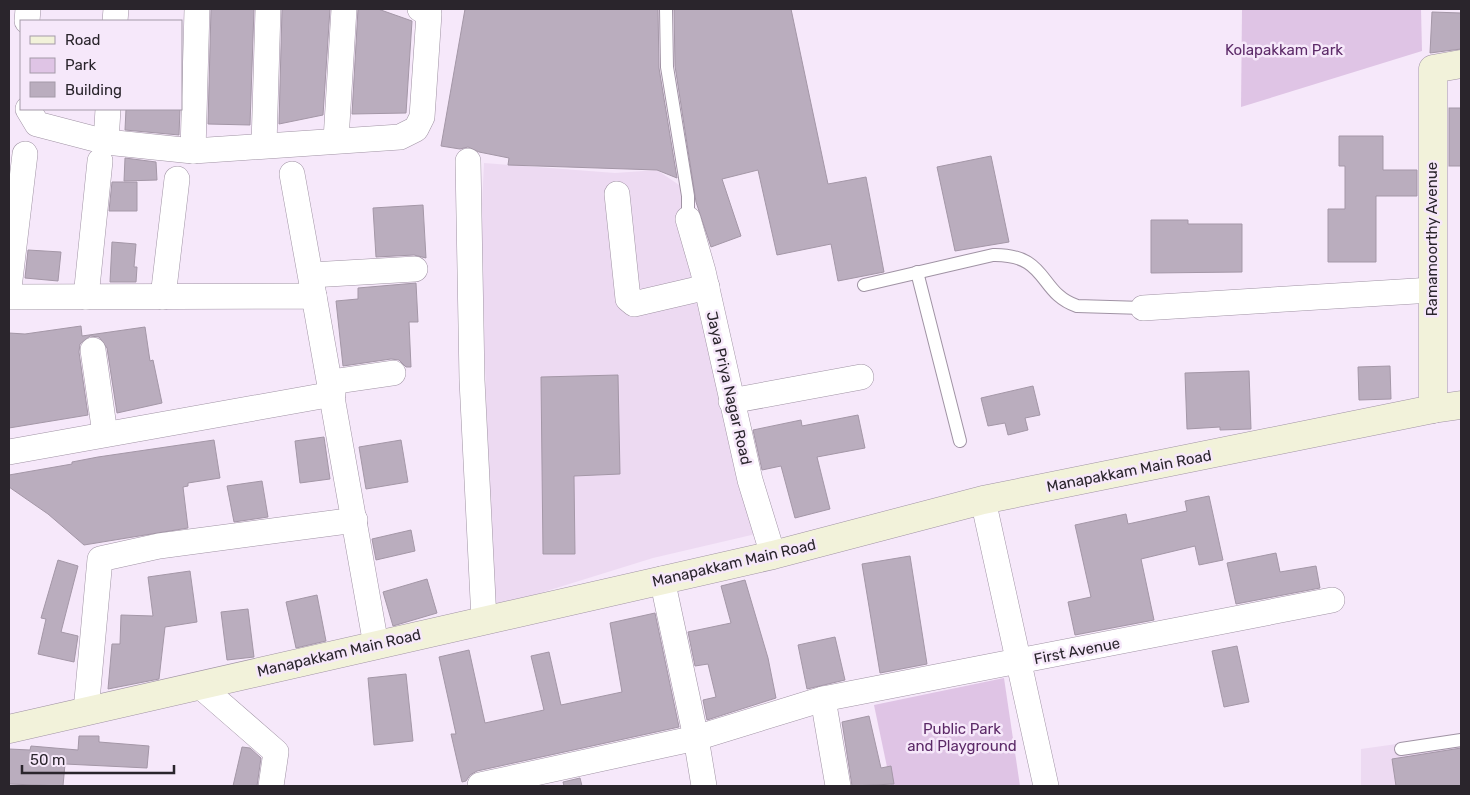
<svg xmlns="http://www.w3.org/2000/svg" width="1470" height="795" font-family="Rubik,sans-serif">
<style>
.built{fill:#eddaf2}
.green{fill:#dfc4e5}
.building{fill:#baadbe;stroke:#a497a7}
.lines{fill:none;stroke-linecap:round;stroke-linejoin:round}
.lane-casing{stroke:#a093a4;stroke-width:14}
.street-casing{stroke:#a093a4;stroke-width:26}
.secondary-casing{stroke:#a093a4;stroke-width:29}
.lane{stroke:#fff;stroke-width:12}
.street{stroke:#fff;stroke-width:25}
.secondary{stroke:#f2f2da;stroke-width:28}
.labels{text-anchor:middle;dominant-baseline:central;stroke-width:5;stroke-linejoin:round;paint-order:stroke}
.park-label{font-size:15px;fill:#5c2a68;stroke:#f6e8fa}
.street-label{font-size:15px;fill:#2a252c;stroke:#f6e8fa}
</style>
<rect width="100%" height="100%" fill="#f6e8fa"/>
<!-- built -->
<g class="built">
<polygon points="484,163 615,173 657,170 682,187 760,533 653,558 492,608 481,225"/>
<polygon points="1461,735 1461,786 1361,786 1361,749"/>
</g>
<!-- green -->
<g class="green">
<polygon points="1242,9 1421,9 1422,51 1241,107"/>
<polygon points="1004,678 1020,786 891,786 874,705"/>
</g>
<!-- building -->
<g class="building">
<polygon points="211,9 254,9 250,125 208,124"/>
<polygon points="282,9 330,9 323,115 279,124"/>
<polygon points="358,9 378,9 412,21 406,113 352,114"/>
<polygon points="465,9 658,9 659,68 677,178 657,170 508,165 509,158 479,152 468,147 460,149 441,146"/>
<polygon points="674,9 791,9 828,184 866,177 884,272 838,281 831,244 777,255 758,170 722,179 741,236 711,247 696,202 675,66"/>
<polygon points="1432,12 1461,13 1461,49 1430,53"/>
<rect x="1449" y="108" width="12" height="58"/>
<polygon points="126,109 180,109 179,135 125,130"/>
<polygon points="1339,136 1383,136 1383,170 1417,170 1417,196 1376,196 1376,262 1328,262 1328,209 1345,209 1345,166 1339,166"/>
<polygon points="991,156 1009,242 955,251 937,167"/>
<polygon points="125,158 156,162 157,180 124,181"/>
<polygon points="112,182 137,182 137,211 109,211"/>
<polygon points="423,205 426,258 414,255 376,257 373,208"/>
<polygon points="1151,220 1188,220 1188,224 1242,224 1242,272 1151,273"/>
<polygon points="112,242 136,244 134,267 137,267 136,282 110,282"/>
<polygon points="28,250 61,252 58,281 25,278"/>
<polygon points="416,283 418,322 409,322 411,367 406,367 399,360 391,359 343,366 336,301 358,299 358,288"/>
<polygon points="81,326 82,336 145,327 150,361 153,360 162,403 117,413 107,348 99,337 90,336 80,344 79,352 88,415 9,428 9,333 25,334"/>
<polygon points="1390,366 1391,399 1359,400 1358,367"/>
<polygon points="1249,371 1251,429 1220,430 1220,427 1187,429 1185,373"/>
<polygon points="618,375 620,474 574,476 575,554 543,554 541,377"/>
<polygon points="1033,386 1040,415 1025,418 1028,430 1008,435 1005,423 988,426 981,398"/>
<polygon points="858,415 865,448 817,457 830,509 795,518 781,466 762,470 753,430 801,420 802,426"/>
<polygon points="324,437 330,479 300,483 295,441"/>
<polygon points="214,440 220,478 188,483 188,486 183,487 188,528 84,545 48,514 9,487 9,475 72,464 72,462 98,457"/>
<polygon points="401,440 408,482 366,489 359,447"/>
<polygon points="262,481 268,517 234,522 227,486"/>
<polygon points="1209,496 1223,560 1199,565 1195,546 1141,559 1154,620 1075,635 1068,602 1091,597 1075,525 1126,514 1128,524 1187,511 1185,501"/>
<polygon points="411,530 415,551 376,560 372,539"/>
<polygon points="1276,553 1280,572 1316,566 1320,588 1236,604 1227,563"/>
<polygon points="910,556 927,664 880,673 862,564"/>
<polygon points="58,560 78,566 61,632 78,636 74,662 38,654 46,619 41,618"/>
<polygon points="190,571 197,622 165,627 159,679 108,689 112,644 120,644 121,615 153,616 148,577"/>
<polygon points="427,579 437,613 393,626 383,592"/>
<polygon points="745,580 768,658 776,698 707,720 703,700 716,697 708,664 695,666 688,632 731,623 721,586"/>
<polygon points="317,595 326,641 296,648 286,602"/>
<polygon points="248,609 254,657 227,660 221,612"/>
<polygon points="655,613 679,727 477,771 470,775 466,781 462,782 451,734 456,734 439,657 469,650 485,723 544,710 531,656 549,652 561,705 622,692 610,623"/>
<polygon points="835,637 845,680 807,689 798,645"/>
<polygon points="1237,646 1249,702 1224,707 1212,651"/>
<polygon points="406,674 413,741 374,745 368,678"/>
<polygon points="869,716 881,768 891,766 894,784 852,786 842,722"/>
<polygon points="79,736 99,736 99,742 149,746 147,768 65,764 63,786 9,784 9,749 30,750 31,746 78,750"/>
<polygon points="242,747 250,748 261,758 257,786 233,786"/>
<polygon points="1461,748 1461,786 1396,786 1392,759"/>
<polygon points="580,778 582,786 564,786 563,782"/>
</g>
<g class="lines">
<defs>
<g id="lane">
<polyline points="666,9 667,67 688,196 688,219"/>
<polyline points="917,272 960,441"/>
<path d="M864,285L993,255C1049,254 1038,293 1077,306L1143,308"/>
<polyline points="1401,749 1461,740"/>
</g>
<g id="street">
<polyline points="27,21 28,9"/>
<polyline points="115,21 116,9"/>
<polyline points="28,109 37,124 106,142 193,151 400,137 416,129 422,117 429,14 420,9"/>
<polyline points="336,140 344,9"/>
<polyline points="106,142 108,109"/>
<polyline points="264,145 268,9"/>
<polyline points="193,151 197,9"/>
<polyline points="468,161 472,380 484,620"/>
<polyline points="292,174 314,296"/>
<polyline points="617,194 628,299 634,304 707,287"/>
<polyline points="688,219 703,271 750,480 773,555"/>
<polyline points="311,275 415,269"/>
<polyline points="9,288 25,154"/>
<polyline points="9,297 314,296 376,645"/>
<polyline points="86,297 100,161"/>
<polyline points="163,297 177,179"/>
<polyline points="1143,308 1432,290"/>
<polyline points="93,350 105,434"/>
<polyline points="331,382 393,373"/>
<polyline points="731,401 861,377"/>
<polyline points="9,452 333,394"/>
<polyline points="983,500 1046,786"/>
<polyline points="662,579 696,738 704,786"/>
<polyline points="199,685 276,752 271,786"/>
<polyline points="823,699 838,786"/>
<polyline points="86,711 100,559 159,546 355,520"/>
<polyline points="480,785 696,738 823,699 1332,600"/>
</g>
<g id="secondary">
<polyline points="1433,409 1433,69 1461,64"/>
<polyline points="9,729 773,555 983,500 1433,409 1461,405"/>
</g>
</defs>
<!-- lane casing -->
<use href="#lane" class="lane-casing"/>
<!-- street casing -->
<use href="#street" class="street-casing"/>
<!-- secondary casing -->
<use href="#secondary" class="secondary-casing"/>
<!-- lane -->
<use href="#lane" class="lane"/>
<!-- street -->
<use href="#street" class="street"/>
<!-- secondary -->
<use href="#secondary" class="secondary"/>
</g>
<g class="labels">
<!-- park labels -->
<g class="park-label">
<text x="1284" y="50">Kolapakkam Park</text>
<text x="962" y="729">Public Park<tspan x="962" dy="17">and Playground</tspan></text>
</g>
<!-- street labels -->
<g class="street-label">
<text transform="translate(1432 239) rotate(-90)">Ramamoorthy Avenue</text>
<text transform="translate(729 388) rotate(77)">Jaya Priya Nagar Road</text>
<text transform="translate(1129 471) rotate(-11)">Manapakkam Main Road</text>
<text transform="translate(734 563) rotate(-13)">Manapakkam Main Road</text>
<text transform="translate(1077 651) rotate(-11)">First Avenue</text>
<text transform="translate(339 653) rotate(-13)">Manapakkam Main Road</text>
</g>
</g>
<!-- border -->
<rect width="1470" height="795" fill="none" stroke="#2a252c" stroke-width="20"/>
<!-- legend -->
<rect x="20" y="20" width="162" height="90" fill="#f6e8fa" stroke="#a49aa8"/>
<rect x="30" y="36" width="25" height="8" fill="#f2f2da" stroke="#a49aa8"/>
<text x="65" y="45" font-size="15" fill="#2a252c">Road</text>
<rect x="30" y="58" width="25" height="15" fill="#dfc4e5" stroke="#a49aa8"/>
<text x="65" y="70" font-size="15" fill="#2a252c">Park</text>
<rect x="30" y="82" width="25" height="15" fill="#baadbe" stroke="#a49aa8"/>
<text x="65" y="95" font-size="15" fill="#2a252c">Building</text>
<!-- scale -->
<path d="M22 765v8h152v-8" fill="none" stroke="#2a252c" stroke-width="2.5"/>
<text x="30" y="765" font-size="15" fill="#2a252c" stroke="#f6e8fa" stroke-width="4" paint-order="stroke">50 m</text>
</svg>
